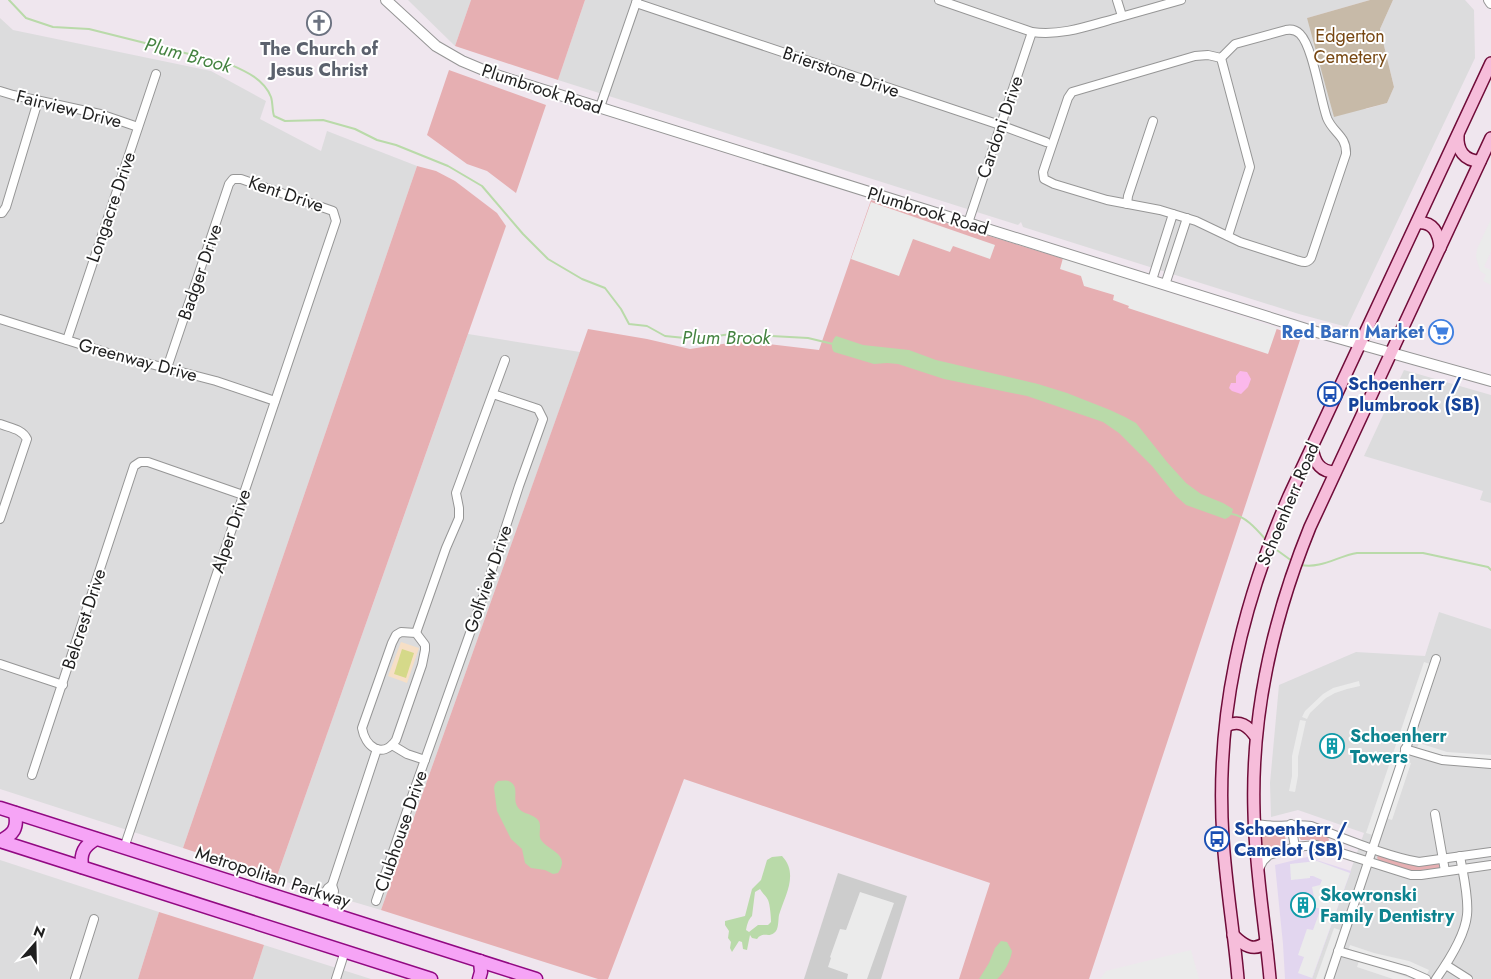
<svg xmlns="http://www.w3.org/2000/svg" width="1491" height="979" font-family="Jost,sans-serif">
<style>
.residential{fill:#dcdcdd}
.commercial{fill:#e2d6ef}
.religious{fill:#cdcdcd}
.grass{fill:#e6afb2}
.sand{fill:#fbb8eb}
.cemetery{fill:#c7baa8}
.park{fill:#f6dfc6}
.pitch{fill:#d5d989}
.parking{fill:#ebebeb}
.water{fill:#b9daa9;fill-rule:evenodd}
.lines{fill:none;stroke-linecap:round;stroke-linejoin:round}
.stream{stroke:#b9daa9;stroke-width:2}
.minor-casing{stroke:#969696;stroke-width:10}
.tertiary-casing{stroke:#969696;stroke-width:12}
.secondary-casing{stroke:#700c39;stroke-width:14}
.primary-casing{stroke:#910982;stroke-width:15}
.minor{stroke:#fff;stroke-width:8}
.tertiary{stroke:#fff;stroke-width:10}
.secondary{stroke:#f6bdda;stroke-width:11}
.primary{stroke:#f6a4f6;stroke-width:12}
.labels{text-anchor:middle;dominant-baseline:central;stroke-width:4;stroke-linejoin:round;paint-order:stroke}
.park-label{font-size:18px;fill:#774712;stroke:#fff}
.worship-label{font-size:18px;font-weight:bold;fill:#5b616d;stroke:#fff}
.street-label{font-size:18px;fill:#1f1f1f;stroke:#fff}
.shop-label{font-size:18px;font-weight:bold;fill:#366cbe;stroke:#fff;text-anchor:end}
.transit-label{font-size:18px;font-weight:bold;fill:#164399;stroke:#fff;text-anchor:start}
.culture-label{font-size:18px;font-weight:bold;fill:#0d838f;stroke:#fff;text-anchor:start}
.water-label{font-size:19px;font-style:italic;fill:#458341;stroke:#fff}
</style>
<rect width="100%" height="100%" fill="#efe6ee"/>
<!-- residential -->
<g class="residential">
<polygon points="408,0 471,0 455,46"/>
<polygon points="585,0 1370,0 1307,18 1366,109 1387,103 1394,87 1380,29 1393,0 1465,0 1474,10 1475,58 1347,327 1299,314 1023,227 1021,222 1018,225 558,80"/>
<polygon points="0,18 13,30 211,71 266,101 260,119 321,151 327,131 417,166 183,848 0,789"/>
<polygon points="468,334 580,352 381,910 276,879"/>
<polygon points="1404,370 1491,395 1491,503 1480,500 1483,491 1364,456"/>
<polygon points="1439,612 1491,629 1491,979 1312,979 1364,833 1298,810 1271,817 1270,783 1279,685 1356,652 1425,656"/>
<polygon points="0,860 159,912 138,979 0,979"/>
<polygon points="264,945 371,979 253,979"/>
</g>
<!-- commercial -->
<polygon class="commercial" points="1307,857 1351,871 1312,979 1285,979 1283,944 1275,865"/>
<!-- religious -->
<polygon class="religious" points="838,873 907,896 881,979 804,979"/>
<!-- grass -->
<g class="grass">
<polygon points="471,0 585,0 558,80 455,46"/>
<polygon points="449,70 546,105 516,193 487,171 467,164 427,135"/>
<polygon points="417,166 436,171 455,181 497,213 506,226 276,879 183,848"/>
<polygon points="871,200 1061,258 1301,337 1089,979 959,979 990,883 684,779 608,979 598,979 381,910 588,329 647,339 690,349 742,341 819,350"/>
<polygon points="1304,829 1328,837 1329,840 1327,843 1315,840 1301,840 1298,836 1301,830"/>
<polygon points="1277,830 1284,834 1286,840 1284,845 1274,850 1267,851 1261,856 1260,832"/>
<polygon points="1380,854 1414,865 1438,863 1440,866 1439,868 1413,871 1378,860 1377,857"/>
<polygon points="159,912 264,945 253,979 138,979"/>
</g>
<!-- sand -->
<polygon class="sand" points="1240,371 1247,372 1251,379 1248,387 1241,394 1232,391 1229,388 1231,383 1236,383 1236,376"/>
<!-- cemetery -->
<polygon class="cemetery" points="1370,0 1393,0 1380,29 1394,87 1387,103 1334,117 1307,18"/>
<!-- park -->
<polygon class="park" points="401,642 419,648 407,683 388,676"/>
<!-- pitch -->
<polygon class="pitch" points="402,649 414,653 406,678 394,674"/>
<!-- parking -->
<g class="parking">
<polygon points="871,202 995,245 990,259 953,246 950,252 913,239 899,276 851,259"/>
<polygon points="1491,219 1491,251 1484,267 1491,270 1491,285 1483,281 1486,275 1480,271 1476,257 1477,249"/>
<polygon points="1063,258 1277,328 1268,354 1128,308 1129,306 1113,300 1114,295 1084,286 1081,276 1060,269"/>
<polygon points="1424,662 1430,664 1373,835 1366,833"/>
<polygon points="1359,681 1360,686 1347,689 1335,693 1326,698 1310,713 1307,719 1302,717 1305,711 1323,694 1333,688"/>
<polygon points="1300,720 1306,721 1298,757 1298,776 1295,792 1289,791 1292,776 1292,756"/>
<polygon points="1419,743 1447,752 1491,755 1491,761 1446,757 1417,748"/>
<polygon points="1406,761 1411,763 1392,820 1386,818"/>
<polygon points="1317,861 1350,873 1312,978 1298,973 1304,957 1298,955 1307,929 1313,930 1321,908 1316,908 1312,887 1320,885 1322,880 1313,876 1310,876 1310,878 1291,880 1290,864"/>
<polygon points="860,892 894,903 867,979 847,979 848,974 828,967 831,958 830,957 840,929 846,930"/>
<polygon points="1334,928 1340,930 1323,979 1316,979"/>
<polygon points="1350,945 1374,953 1409,961 1429,970 1427,974 1408,966 1372,959 1348,951"/>
<polygon points="1191,950 1199,979 1100,979 1106,971"/>
<polygon points="1359,961 1413,979 1393,979 1357,967"/>
</g>
<!-- water -->
<g class="water">
<path d="M836,336L863,345L909,350L936,360L1038,384L1067,393L1110,410L1125,417L1136,423L1167,462L1186,483L1201,494L1223,503L1233,509C1232,515 1230,517 1225,519L1186,505L1176,496L1152,466L1119,433L1103,422L1027,396L944,379L898,364L887,363L874,364L834,352C830,347 832,340 836,336Z"/>
<path d="M498,781C503,781 509,779 513,784C518,790 513,799 517,806C521,814 530,813 536,818C544,824 537,833 541,840C549,851 571,854 558,873L553,874L545,870L531,868L525,863L522,849L511,839L497,811L494,788L495,784Z"/>
<path d="M782,856C799,874 785,895 779,915C778,920 779,930 774,933C768,938 763,931 757,939L752,938L750,935L747,950L743,949L742,942L739,941L732,952L730,948L731,942L728,938L729,931L725,925V921L745,916L752,889L761,880L767,860L772,857ZM760,889C762,893 766,896 768,900C770,904 771,918 771,922L768,925H758L749,932L746,930C747,925 748,920 752,916L755,892Z"/>
<path d="M1001,941L1007,942L1012,951C1011,960 1004,973 997,979H979L989,963L995,948Z"/>
</g>
<g class="lines">
<!-- stream -->
<g class="stream">
<path d="M9,0L26,18L53,27L89,29L229,64C245,71 264,79 271,97C273,103 272,110 274,116L285,121L323,120L355,129L377,140L396,145L448,166L482,186L523,234L548,259L582,279L605,288L621,309L629,324L647,326L665,336L695,339L731,334L808,338L833,344"/>
<path d="M1232,514C1246,516 1258,531 1267,541"/>
<polyline points="1274,548 1292,561"/>
<path d="M1301,565C1321,569 1338,556 1357,553H1423L1488,567L1491,570"/>
</g>
<defs>
<g id="minor">
<path d="M939,0L1032,32C1062,36 1088,26 1117,18C1138,12 1160,6 1181,0"/>
<polyline points="1117,0 1122,16"/>
<polyline points="636,3 1000,125 1046,142"/>
<path d="M1286,30C1291,29 1296,30 1300,34C1313,47 1320,98 1327,118C1333,133 1347,136 1346,154L1311,258C1307,264 1303,262 1296,260L1240,242L1196,221L1160,210L1107,200L1054,184L1044,179L1043,172L1046,163L1068,98L1072,92L1195,56L1208,55L1221,58L1235,44Z"/>
<polyline points="1221,58 1250,167 1228,236"/>
<polyline points="0,91 13,95 100,114 138,127"/>
<polyline points="600,107 637,0"/>
<polyline points="1127,204 1128,196 1153,121"/>
<polyline points="0,213 2,213 6,207 38,101"/>
<polyline points="968,223 1032,32"/>
<polyline points="1152,280 1173,214"/>
<polyline points="1165,285 1187,218"/>
<polyline points="0,319 108,353 216,381 275,401"/>
<polyline points="67,340 156,74"/>
<path d="M0,424C10,428 22,429 27,439L0,519"/>
<path d="M401,632L416,633L425,645V650L422,665L396,740C382,760 365,746 362,728L392,643L396,635Z"/>
<polyline points="416,633 446,548 459,518 459,508 456,493 505,360"/>
<polyline points="0,664 63,685"/>
<polyline points="392,745 407,754 425,760"/>
<polyline points="1405,749 1442,760 1491,764"/>
<polyline points="32,775 134,466 140,462 148,462 243,495"/>
<polyline points="1435,814 1445,871"/>
<path d="M1254,823C1273,829 1292,823 1311,826C1344,838 1385,856 1419,862L1491,852"/>
<polyline points="1291,824 1295,847"/>
<polyline points="124,848 336,221 333,211 241,179 233,179 229,184 167,368"/>
<polyline points="1259,869 1263,861 1269,855 1295,847 1316,845 1411,875 1421,875 1491,865"/>
<polyline points="332,885 377,749"/>
<polyline points="376,901 411,799 486,588 519,486 543,419 538,409 493,394"/>
<polyline points="312,908 319,902 328,888 332,885 334,891 332,902 335,915"/>
<polyline points="1338,951 1408,971 1426,979"/>
<polyline points="1446,965 1468,979"/>
<polyline points="75,979 94,919"/>
<polyline points="336,979 345,951"/>
<polyline points="1329,979 1436,659"/>
<path d="M1436,979C1448,962 1465,936 1467,915C1469,897 1463,874 1460,856"/>
</g>
<g id="tertiary">
<polyline points="386,0 436,46 462,61 493,74 1306,329 1491,381"/>
<polyline points="1489,0 1491,3"/>
</g>
<g id="secondary">
<path d="M1458,135C1457,150 1464,161 1480,161"/>
<path d="M1417,223C1433,221 1439,233 1440,248"/>
<path d="M1312,447C1314,461 1319,472 1335,472"/>
<path d="M1226,726C1240,719 1248,726 1256,737"/>
<path d="M1233,935C1243,945 1254,953 1266,942"/>
<path d="M1238,979C1234,932 1226,886 1223,839C1215,717 1241,607 1289,496L1491,63"/>
<path d="M1270,979C1265,923 1255,868 1254,812C1251,713 1273,618 1310,527L1491,138"/>
</g>
<g id="primary">
<polyline points="0,808 536,979"/>
<polyline points="0,841 431,979"/>
<path d="M0,841C14,834 18,828 15,813"/>
<path d="M82,867C80,853 84,846 96,839"/>
<polyline points="479,979 481,972 480,961"/>
</g>
</defs>
<!-- minor casing -->
<use href="#minor" class="minor-casing"/>
<!-- tertiary casing -->
<use href="#tertiary" class="tertiary-casing"/>
<!-- secondary casing -->
<use href="#secondary" class="secondary-casing"/>
<!-- primary casing -->
<use href="#primary" class="primary-casing"/>
<!-- minor -->
<use href="#minor" class="minor"/>
<!-- tertiary -->
<use href="#tertiary" class="tertiary"/>
<!-- secondary -->
<use href="#secondary" class="secondary"/>
<!-- primary -->
<use href="#primary" class="primary"/>
</g>
<!-- icons -->
<defs>
<symbol id="church-ring" viewBox="-11 -11 22 22"><circle r="9.5" fill="#fff" stroke="#6b7280" stroke-width="1.5"/><path d="M-1.2-6h2.4v3.5h3.3v2.4h-3.3V6h-2.4V-.1h-3.3v-2.4h3.3Z" fill="#6b7280"/></symbol>
<symbol id="supermarket-ring" viewBox="-11 -11 22 22"><circle r="9.5" fill="#fff" stroke="#3f7fe0" stroke-width="1.5"/><path d="M-6-5.5h2.5l.6 2H6L4.5 2H-2.5L-4.4-4H-6ZM-1.5 3.2a1.3 1.3 0 1 0 .1 0ZM3 3.2a1.3 1.3 0 1 0 .1 0Z" fill="#3f7fe0"/></symbol>
<symbol id="bus-ring" viewBox="-11 -11 22 22"><circle r="9.5" fill="#fff" stroke="#1a4fb4" stroke-width="1.5"/><path d="M-5-6H5V4H4V6H2V4H-2V6H-4V4H-5ZM-3.5-4V0h7V-4ZM-3.5 1.2v1.5H-2V1.2ZM2 1.2v1.5H3.5V1.2Z" fill="#1a4fb4"/></symbol>
<symbol id="building-ring" viewBox="-11 -11 22 22"><circle r="9.5" fill="#fff" stroke="#0f9aa8" stroke-width="1.5"/><path d="M-4-6H4V6H1V3H-1V6H-4ZM-2.5-4.3h1.7v1.8h-1.7ZM.8-4.3h1.7v1.8H.8ZM-2.5-1h1.7V.8h-1.7ZM.8-1h1.7V.8H.8Z" fill="#0f9aa8"/></symbol>
</defs>
<g fill-rule="evenodd">
<use href="#church-ring" x="305" y="9" width="28" height="28"/>
<use href="#supermarket-ring" x="1427" y="318" width="28" height="28"/>
<use href="#bus-ring" x="1316" y="380" width="28" height="28"/>
<use href="#building-ring" x="1318" y="732" width="28" height="28"/>
<use href="#bus-ring" x="1203" y="825" width="28" height="28"/>
<use href="#building-ring" x="1289" y="891" width="28" height="28"/>
</g>
<g class="labels">
<!-- park labels -->
<g class="park-label">
<text x="1350" y="36">Edgerton<tspan x="1350" dy="21">Cemetery</tspan></text>
</g>
<!-- worship labels -->
<g class="worship-label">
<text x="319" y="49">The Church of<tspan x="319" dy="21">Jesus Christ</tspan></text>
</g>
<!-- street labels -->
<g class="street-label">
<text transform="translate(841 72) rotate(19)">Brierstone Drive</text>
<text transform="translate(542 89) rotate(18)">Plumbrook Road</text>
<text transform="translate(69 109) rotate(14)">Fairview Drive</text>
<text transform="translate(1000 127) rotate(-71)">Cardoni Drive</text>
<text transform="translate(286 194) rotate(19)">Kent Drive</text>
<text transform="translate(111 207) rotate(-71)">Longacre Drive</text>
<text transform="translate(928 211) rotate(17)">Plumbrook Road</text>
<text transform="translate(200 272) rotate(-71)">Badger Drive</text>
<text transform="translate(138 360) rotate(15)">Greenway Drive</text>
<text transform="translate(1288 504) rotate(-67)">Schoenherr Road</text>
<text transform="translate(231 531) rotate(-71)">Alper Drive</text>
<text transform="translate(488 579) rotate(-71)">Golfview Drive</text>
<text transform="translate(84 619) rotate(-72)">Belcrest Drive</text>
<text transform="translate(401 831) rotate(-71)">Clubhouse Drive</text>
<text transform="translate(273 877) rotate(18)">Metropolitan Parkway</text>
</g>
<!-- shop labels -->
<g class="shop-label">
<text x="1424" y="332">Red Barn Market</text>
</g>
<!-- transit labels -->
<g class="transit-label">
<text x="1348" y="384">Schoenherr /<tspan x="1348" dy="21">Plumbrook (SB)</tspan></text>
<text x="1234" y="829">Schoenherr /<tspan x="1234" dy="21">Camelot (SB)</tspan></text>
</g>
<!-- culture labels -->
<g class="culture-label">
<text x="1350" y="736">Schoenherr<tspan x="1350" dy="21">Towers</tspan></text>
<text x="1320" y="895">Skowronski<tspan x="1320" dy="21">Family Dentistry</tspan></text>
</g>
<!-- water labels -->
<g class="water-label">
<text transform="translate(188 55) rotate(15)">Plum Brook</text>
<text x="726" y="337">Plum Brook</text>
</g>
</g>
<!-- north arrow -->
<g transform="translate(35 944) rotate(20)" stroke="#ffffff" stroke-width="4" paint-order="stroke">
<path d="M0-4L9 19L0 12L-9 19Z" fill="#1f1f1f"/>
<text y="-8" font-size="14" font-weight="bold" text-anchor="middle" fill="#1f1f1f">N</text>
</g>
</svg>
